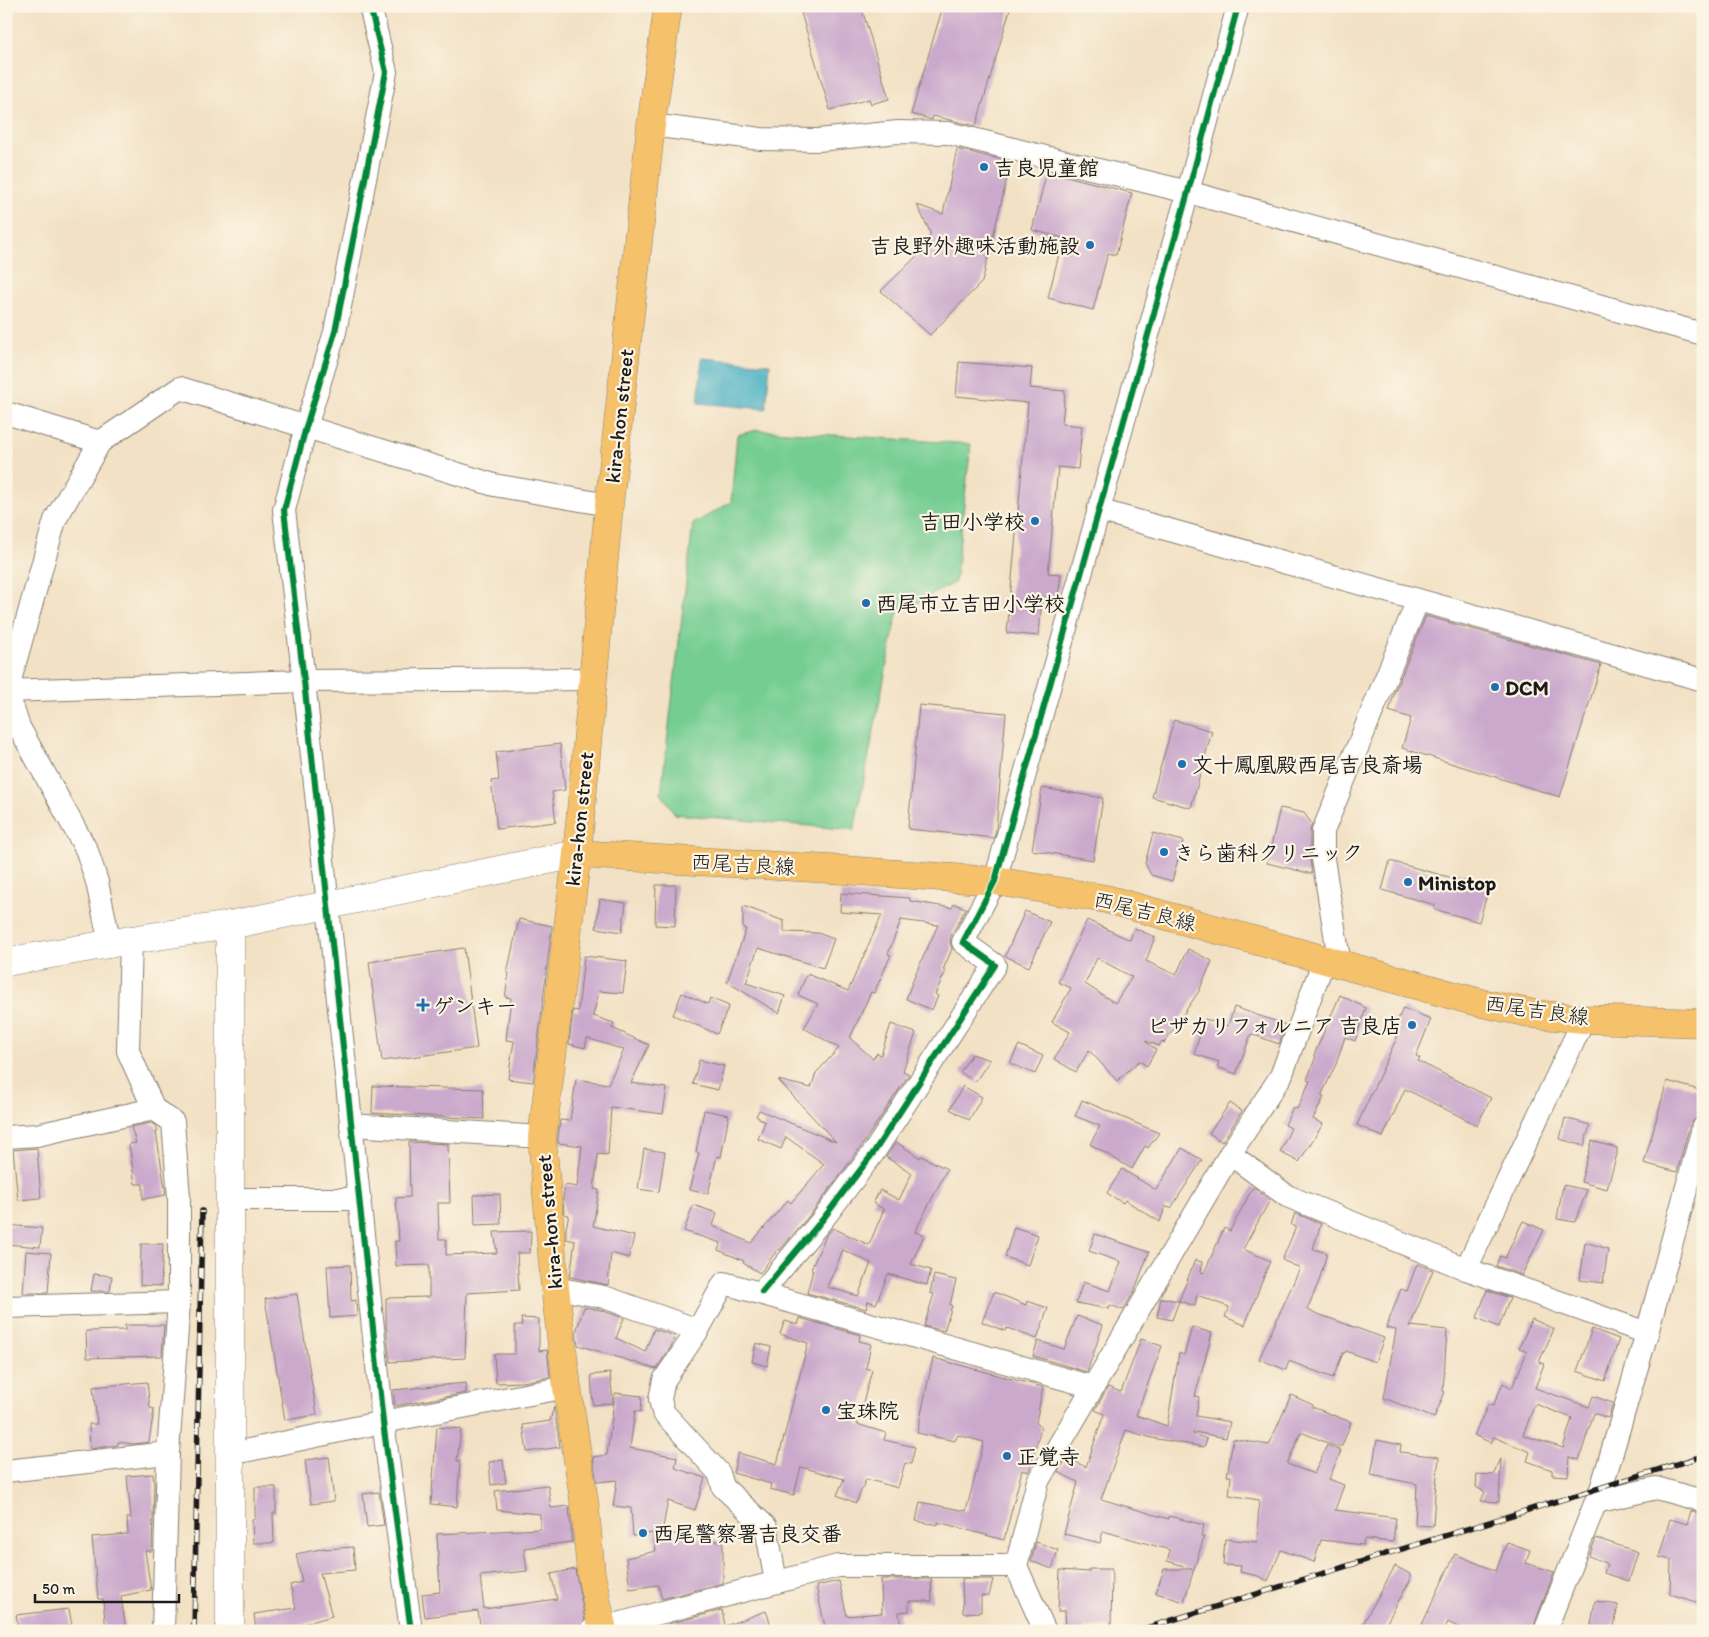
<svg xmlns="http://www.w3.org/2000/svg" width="1709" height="1637" font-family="Itim,'Klee One',sans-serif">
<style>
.green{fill:#74cd93;stroke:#487458}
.water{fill:#43adc2;stroke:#30646f}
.building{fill:#cba9cc;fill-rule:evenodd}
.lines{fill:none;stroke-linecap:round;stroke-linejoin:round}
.minor-casing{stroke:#877e70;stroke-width:24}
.tertiary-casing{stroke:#877e70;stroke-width:29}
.primary-casing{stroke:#877e70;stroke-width:29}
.trunk-casing{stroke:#877e70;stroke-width:29}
.minor{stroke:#fff;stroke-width:22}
.tertiary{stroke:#fff;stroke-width:28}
.primary{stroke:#f5c16b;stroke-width:28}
.trunk{stroke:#f5c16b;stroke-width:28}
.rail-casing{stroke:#1c1c1c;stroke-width:5.5}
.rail{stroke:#fcf5e5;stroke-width:4;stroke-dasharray:11;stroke-linecap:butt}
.cycleway-casing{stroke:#fcf5e5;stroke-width:9}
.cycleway{stroke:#00873e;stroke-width:6}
.poi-dot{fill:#1f6fb2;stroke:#fcf5e5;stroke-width:2}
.labels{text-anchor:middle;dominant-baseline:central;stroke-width:4.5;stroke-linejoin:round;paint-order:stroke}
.poi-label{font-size:21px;font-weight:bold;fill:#1c1c1c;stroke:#fcf5e5;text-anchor:start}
.street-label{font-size:21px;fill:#1c1c1c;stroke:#fcf5e5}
</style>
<rect width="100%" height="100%" fill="#fcf5e5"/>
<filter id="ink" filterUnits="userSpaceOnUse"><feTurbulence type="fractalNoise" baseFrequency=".02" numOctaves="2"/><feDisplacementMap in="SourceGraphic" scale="10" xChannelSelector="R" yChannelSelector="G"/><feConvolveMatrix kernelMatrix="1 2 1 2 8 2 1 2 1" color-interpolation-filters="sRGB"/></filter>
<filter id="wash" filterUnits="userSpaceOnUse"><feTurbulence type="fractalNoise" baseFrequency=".0096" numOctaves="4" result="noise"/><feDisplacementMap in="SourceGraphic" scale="20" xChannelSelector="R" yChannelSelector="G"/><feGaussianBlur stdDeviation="1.12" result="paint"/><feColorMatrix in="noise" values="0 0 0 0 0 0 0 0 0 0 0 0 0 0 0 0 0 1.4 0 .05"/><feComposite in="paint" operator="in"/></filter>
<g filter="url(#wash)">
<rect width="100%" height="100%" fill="#f2e1c4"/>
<!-- green -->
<polygon class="green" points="757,430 971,444 955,582 897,614 854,830 675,814 661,793 693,524 731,502 737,435"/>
<!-- water -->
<polygon class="water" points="702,358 770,364 766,409 698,403"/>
<g id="blocks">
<!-- building -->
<g class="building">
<polygon points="799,6 861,6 889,99 871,104 869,99 830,110"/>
<polygon points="943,6 1011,6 976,126 933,116 932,120 929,119 911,114"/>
<polygon points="957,149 1011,162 982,282 930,335 881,291 930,243 930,232 917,205 943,214"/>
<polygon points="1047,171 1132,193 1116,255 1108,253 1093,310 1048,298 1063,238 1032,230"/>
<polygon points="959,362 1032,368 1030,388 1065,391 1062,424 1082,426 1078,469 1058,467 1048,573 1061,574 1058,598 1042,597 1039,636 1007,633 1028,403 956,396"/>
<polygon points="1426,616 1601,665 1560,797 1402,748 1411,718 1389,711 1395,691"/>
<polygon points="919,705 1006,713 996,830 994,838 908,829"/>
<polygon points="1174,720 1212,731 1191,808 1152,797"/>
<polygon points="560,744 565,790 552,792 556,822 497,829 491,781 499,780 496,752"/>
<polygon points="1042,788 1103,798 1093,860 1032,850"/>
<polygon points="1280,808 1304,813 1312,824 1310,831 1310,859 1312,874 1267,863"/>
<polygon points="1153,833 1183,841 1172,881 1151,875 1145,863"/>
<polygon points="1390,861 1489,888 1479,922 1434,909 1435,905 1382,890"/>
<polygon points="656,885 676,885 675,926 655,925"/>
<polygon points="841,893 910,898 910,901 952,908 954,904 966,908 951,936 950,942 952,949 943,970 946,971 935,994 938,996 932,1010 906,999 914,977 938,925 901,920 888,954 891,955 874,993 871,992 850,1038 873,1059 877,1053 881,1055 891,1024 916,1033 903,1071 909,1074 863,1144 813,1211 780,1250 778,1249 760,1273 743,1263 744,1261 718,1250 721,1243 684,1231 693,1205 717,1213 713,1226 751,1243 788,1200 791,1203 824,1164 786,1137 781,1149 758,1139 765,1122 756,1116 759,1110 836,1142 778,1080 811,1088 816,1073 839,1048 804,1028 818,1004 798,995 807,974 848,991 882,915 840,912"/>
<polygon points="600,899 626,903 622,932 596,928"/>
<polygon points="743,906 784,921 784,932 818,933 834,939 823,968 758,948 746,983 785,996 779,1013 727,982 746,929 743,928"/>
<polygon points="1025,911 1050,922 1029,967 1005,956"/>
<polygon points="519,919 552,926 533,1082 508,1079 514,1041 506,1040 511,998 505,997 509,973 507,973"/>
<path d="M1087,920L1130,940L1134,928L1155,937L1146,961L1176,975L1188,949L1212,961L1199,991L1164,1043L1162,1041L1159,1046L1146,1041V1042L1156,1050L1147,1066L1139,1061L1117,1081L1089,1050L1076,1072L1054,1059L1070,1032L1052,1022L1071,988L1058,982ZM1097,958L1132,977L1115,1003L1085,984Z"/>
<polygon points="464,948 477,1048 382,1061 369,962"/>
<polygon points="584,956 627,961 623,993 599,991 593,1016 614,1023 612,1028 649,1045 631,1083 667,1088 663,1114 611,1107 608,1155 598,1154 594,1189 599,1190 593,1226 634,1236 629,1258 611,1253 608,1285 570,1277 575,1241 566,1239 566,1228 569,1215 564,1214 563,1198 565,1185 577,1187 582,1146 558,1143 558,1139 560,1120 570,1121 576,1079 608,1084 624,1050 587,1038 585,1048 569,1044 573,1010 578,1011"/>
<polygon points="682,993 708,1004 710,998 729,1006 717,1034 673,1015"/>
<polygon points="1340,995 1366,1008 1355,1041 1345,1037 1336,1064 1321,1096 1324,1097 1313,1119 1323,1124 1299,1162 1280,1152 1291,1128 1285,1125 1293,1107 1297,1109 1310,1081 1307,1080 1316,1056 1314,1055"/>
<polygon points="1234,1007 1286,1025 1279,1044 1251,1034 1236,1074 1217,1067 1219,1062 1194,1054 1205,1019 1228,1026"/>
<polygon points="1403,1008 1431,1019 1416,1056 1420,1058 1418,1061 1491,1098 1477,1125 1405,1089 1383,1137 1357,1125 1399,1033 1393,1031"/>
<polygon points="1019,1045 1043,1056 1035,1074 1010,1063"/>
<polygon points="972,1054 990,1060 975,1082 960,1072"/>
<polygon points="699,1060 724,1066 718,1090 693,1084"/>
<polygon points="1667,1081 1703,1091 1697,1117 1690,1125 1677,1172 1644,1163"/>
<polygon points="373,1086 483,1089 484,1119 372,1113"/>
<polygon points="963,1086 982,1097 969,1120 950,1109"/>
<polygon points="1082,1100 1159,1133 1148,1148 1145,1146 1132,1169 1090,1144 1100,1126 1075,1116"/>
<polygon points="1230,1103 1242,1111 1222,1142 1209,1133"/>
<polygon points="704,1110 729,1115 721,1157 717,1156 708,1194 689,1190 699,1153 696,1152"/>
<polygon points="1565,1118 1590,1125 1584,1146 1560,1139"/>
<polygon points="151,1123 156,1126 158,1131 156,1132 166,1195 143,1199 143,1184 135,1184 129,1144 136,1143 131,1127"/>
<polygon points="1592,1141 1617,1148 1617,1154 1607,1189 1581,1182"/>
<polygon points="409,1142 448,1144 450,1203 438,1203 439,1239 446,1239 446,1255 497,1253 494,1232 531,1231 530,1253 517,1253 519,1290 467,1293 465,1358 390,1362 386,1325 386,1298 429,1297 429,1265 396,1266 395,1241 399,1241 396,1198 410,1197"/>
<path d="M896,1142L920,1158L921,1156L947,1169L915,1232L924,1235L911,1264L931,1270L927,1285L888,1274L876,1304L868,1301L866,1309L807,1293L813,1270L811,1269L826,1236L833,1228L869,1245L884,1209L873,1203L880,1190L899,1200L912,1173L886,1157ZM843,1250L871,1263L858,1296L827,1287Z"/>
<polygon points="37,1148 41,1198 18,1200 13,1150"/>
<polygon points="1182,1148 1202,1160 1171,1208 1165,1207 1160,1222 1125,1200 1123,1203 1107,1193 1122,1169 1156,1190"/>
<polygon points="644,1149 665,1152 659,1192 638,1189"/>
<polygon points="1563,1185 1587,1190 1575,1222 1557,1219"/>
<polygon points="1253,1187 1270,1200 1243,1249 1270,1261 1245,1325 1225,1317 1229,1307 1197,1295 1195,1306 1179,1301 1195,1260 1202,1262 1201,1272 1204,1273 1224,1228 1230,1231"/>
<polygon points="500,1194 501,1224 475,1225 474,1195"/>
<polygon points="1295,1213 1321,1224 1313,1249 1327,1253 1319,1281 1307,1310 1384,1338 1375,1362 1346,1351 1345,1353 1343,1353 1333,1378 1289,1361 1286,1370 1259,1359 1300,1268 1282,1260 1296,1227 1291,1225"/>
<polygon points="1523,1221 1544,1230 1522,1275 1496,1266 1500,1256 1505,1258"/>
<polygon points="6,1225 42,1228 40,1247 6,1244"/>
<polygon points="1014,1227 1038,1235 1028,1265 1005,1257"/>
<polygon points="1095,1234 1149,1252 1134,1292 1123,1310 1110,1305 1109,1309 1076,1303 1083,1282 1110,1291 1121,1262 1089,1251"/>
<polygon points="1585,1242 1608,1249 1603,1283 1580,1280"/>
<polygon points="141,1244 163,1244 161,1286 140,1285"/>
<polygon points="26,1251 51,1253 48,1293 23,1293"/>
<polygon points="1417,1264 1433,1270 1410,1326 1447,1330 1443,1391 1445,1392 1434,1418 1384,1398 1396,1330 1386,1328 1401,1289 1407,1291"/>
<polygon points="350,1265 351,1301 356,1300 357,1316 330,1318 327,1266"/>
<polygon points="94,1274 112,1276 110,1291 91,1291"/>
<polygon points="934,1275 956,1280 950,1305 952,1306 944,1331 924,1326 934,1294 930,1293"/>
<polygon points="1487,1290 1510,1298 1499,1327 1477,1318"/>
<polygon points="994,1292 1026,1305 1027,1301 1048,1308 1037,1339 1007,1328 1005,1331 982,1322"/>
<polygon points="297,1294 317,1415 285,1420 265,1299"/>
<polygon points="1161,1298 1179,1301 1172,1320 1157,1317"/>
<polygon points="584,1307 601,1310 624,1318 616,1338 645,1352 654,1329 675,1336 671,1347 656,1369 578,1345 576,1332"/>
<polygon points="1077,1316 1103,1325 1087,1372 1033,1356 1038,1341 1064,1349"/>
<polygon points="521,1318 539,1319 539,1351 547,1350 550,1377 523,1382 496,1383 494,1354 515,1354 515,1325 522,1325"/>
<polygon points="800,1318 860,1335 859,1341 871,1344 866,1368 872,1370 857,1424 886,1433 884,1440 915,1447 911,1464 905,1463 898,1488 866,1479 856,1503 837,1495 844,1479 801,1467 794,1495 770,1489 771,1484 733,1473 738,1453 777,1464 808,1343 780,1334 785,1321 798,1325"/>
<path d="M1532,1319L1554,1329L1539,1362L1544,1364L1535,1388L1589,1407L1593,1396L1613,1403L1608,1418L1594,1413L1579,1460L1569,1457L1568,1476L1552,1475V1470L1527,1461L1530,1452L1494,1437L1491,1443L1474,1435L1488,1405L1493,1406L1503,1383L1512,1388L1527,1352L1519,1348ZM1535,1404L1572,1418L1563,1448L1523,1435Z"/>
<polygon points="125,1325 164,1325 162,1356 87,1358 86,1331 125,1330"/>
<polygon points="1192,1327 1212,1333 1195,1396 1199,1397 1196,1416 1230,1422 1226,1438 1194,1432 1193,1434 1207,1439 1204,1447 1152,1438 1126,1430 1101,1499 1169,1519 1169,1516 1204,1525 1201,1537 1204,1537 1194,1569 1167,1561 1170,1550 1103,1531 1100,1543 1064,1534 1078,1482 1058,1472 1067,1458 1086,1467 1104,1414 1095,1410 1108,1387 1121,1392 1141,1339 1162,1346 1136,1415 1167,1426 1179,1353 1184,1355"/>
<polygon points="1592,1329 1619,1339 1605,1381 1577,1371"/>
<polygon points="756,1343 771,1347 767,1366 752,1362"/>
<polygon points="933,1358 1043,1387 1036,1422 1041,1428 1030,1468 1028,1472 1022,1470 1004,1540 938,1522 938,1525 916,1521 920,1502 966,1511 984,1442 958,1435 955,1441 917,1433"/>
<polygon points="610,1373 613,1403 593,1405 591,1375"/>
<polygon points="147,1382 150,1408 154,1409 149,1442 133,1444 118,1442 118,1445 90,1449 89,1424 97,1424 93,1387"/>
<polygon points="466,1383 466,1393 395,1406 393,1390"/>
<polygon points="615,1393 642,1396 641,1412 635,1411 630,1448 677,1457 675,1468 705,1478 695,1510 668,1501 662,1532 723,1542 723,1583 662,1599 658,1585 630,1589 626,1558 656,1551 653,1533 633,1536 631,1508 613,1506 617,1480 597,1482 593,1457 607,1455"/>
<polygon points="1291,1395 1313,1405 1312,1407 1351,1422 1342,1446 1335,1446 1301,1432 1287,1464 1314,1474 1327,1445 1341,1451 1329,1479 1344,1485 1335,1510 1396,1518 1393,1542 1364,1539 1363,1545 1321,1540 1314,1562 1281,1550 1268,1581 1258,1576 1240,1572 1241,1566 1223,1565 1225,1539 1257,1542 1259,1500 1229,1495 1231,1476 1227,1476 1233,1439 1269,1445"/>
<polygon points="554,1407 560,1447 527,1452 523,1425 550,1421"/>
<polygon points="437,1427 461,1429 457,1461 460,1461 457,1507 431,1504"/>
<polygon points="1377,1440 1401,1445 1400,1452 1439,1457 1435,1494 1433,1526 1415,1525 1417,1484 1371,1475"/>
<polygon points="329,1457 334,1501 311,1504 305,1460"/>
<polygon points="1501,1459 1499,1502 1481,1501 1485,1492 1476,1487 1477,1474 1493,1475"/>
<polygon points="503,1460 506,1483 491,1485 489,1462"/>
<polygon points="153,1474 154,1485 152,1551 145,1551 151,1590 121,1596 126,1631 106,1631 103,1599 98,1599 92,1537 128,1534 127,1518 131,1518 127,1476"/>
<polygon points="548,1485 551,1508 569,1506 572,1542 524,1548 527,1571 480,1576 484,1609 557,1599 551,1574 575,1569 585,1620 578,1628 564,1631 481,1631 478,1611 425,1617 422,1594 440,1592 437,1534 540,1529 540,1514 497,1510 495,1491"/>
<polygon points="255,1487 276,1487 276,1513 273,1513 274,1543 253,1543 252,1519 255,1519"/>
<polygon points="379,1492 384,1525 367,1527 363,1494"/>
<polygon points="1691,1511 1703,1514 1703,1604 1670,1594 1671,1560 1659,1557 1670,1519 1687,1524"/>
<polygon points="1596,1538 1638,1552 1629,1581 1604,1573 1607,1564 1589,1556"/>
<polygon points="1036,1542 1058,1550 1052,1569 1031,1561"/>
<polygon points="1507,1542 1530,1550 1526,1563 1554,1572 1532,1631 1465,1631 1448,1622 1444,1631 1419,1631 1455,1554 1496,1571"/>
<polygon points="353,1547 355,1570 320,1573 332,1616 293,1627 293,1631 256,1631 254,1614 296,1608 290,1585 302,1582 296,1554 325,1548 325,1549"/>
<polygon points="1395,1566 1410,1574 1410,1581 1382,1631 1359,1631"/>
<polygon points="1089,1569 1112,1569 1111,1627 1085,1627 1085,1631 1066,1631 1065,1611 1058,1611 1060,1570 1089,1572"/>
<polygon points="1164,1569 1194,1569 1184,1602 1156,1593"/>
<polygon points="881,1579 931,1579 932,1601 909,1601 909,1611 899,1612 901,1631 826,1631 816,1586 839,1581 847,1616 882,1613"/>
<polygon points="962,1579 993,1579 989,1596 981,1596 981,1612 963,1613"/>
<polygon points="1595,1601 1618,1605 1613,1631 1590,1631"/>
<polygon points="69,1609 72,1626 44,1631 19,1631 16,1615"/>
<polygon points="722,1610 725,1626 766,1611 773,1631 670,1631 668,1624"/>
</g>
</g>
</g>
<g filter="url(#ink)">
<use href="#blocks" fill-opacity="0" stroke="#877e70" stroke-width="1"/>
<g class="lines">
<defs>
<g id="minor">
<polyline points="370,6 386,72 335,332 306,427 284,510 304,681 383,1422 411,1631"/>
<polyline points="651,125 761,139 818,140 898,132 948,133 1188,192 1703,334"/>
<polyline points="6,413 100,442"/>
<polyline points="1098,510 1703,680"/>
<polyline points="6,691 304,681 593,679"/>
<polyline points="131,940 128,1051 154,1109 173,1122 179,1197 179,1302 168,1453 163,1631"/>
<polyline points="110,944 97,882 87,851 19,727 7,691 55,520 100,442 180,388 494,485 609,505"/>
<polyline points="1340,965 1323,859 1323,831 1418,600"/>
<polyline points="351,1125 542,1137"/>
<polyline points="6,1137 37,1135 154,1109"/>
<polyline points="1230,1154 1287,1196 1466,1269 1647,1333"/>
<polyline points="230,1199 360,1199"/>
<polyline points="1466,1269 1584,1019"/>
<polyline points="555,1288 604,1297 698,1330"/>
<polyline points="762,1292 823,1219 874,1152 995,965 963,942 995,881 1188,192 1238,6"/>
<polyline points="6,1307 179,1302"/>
<polyline points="230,1454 383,1422 567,1387"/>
<polyline points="6,1471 168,1453"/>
<polyline points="1596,1502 1656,1488 1703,1501"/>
<polyline points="776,1582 766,1527 723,1487 719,1473 663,1412 660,1399 664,1380 698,1330 724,1283 1093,1387"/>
<polyline points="591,1631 838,1566 1016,1566"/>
<polyline points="1045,1631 1016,1566 1038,1481 1230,1154 1281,1076 1324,960"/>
<polyline points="1545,1631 1602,1486 1647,1333 1703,1128"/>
</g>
<g id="tertiary">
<polyline points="6,962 131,940 230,925 577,854"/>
<polyline points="230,1631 230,925"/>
</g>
<polyline id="primary" points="577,854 830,869 995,881 1106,899 1477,1002 1534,1014 1584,1019 1703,1023"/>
<polyline id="trunk" points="603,1631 591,1574 585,1507 567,1387 555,1288 542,1137 577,854 609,505 651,125 668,6"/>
</defs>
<!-- minor casing -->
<use href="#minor" class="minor-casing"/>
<!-- tertiary casing -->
<use href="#tertiary" class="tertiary-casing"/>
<!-- primary casing -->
<use href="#primary" class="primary-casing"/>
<!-- trunk casing -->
<use href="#trunk" class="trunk-casing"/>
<!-- minor -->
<use href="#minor" class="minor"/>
<!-- tertiary -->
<use href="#tertiary" class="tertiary"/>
<!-- primary -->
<use href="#primary" class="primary"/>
<!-- trunk -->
<use href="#trunk" class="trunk"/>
<defs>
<g id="rail">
<polyline points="194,1631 202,1211"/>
<polyline points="1137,1631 1703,1456"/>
</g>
</defs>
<!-- rail casing -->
<use href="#rail" class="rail-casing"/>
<!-- rail -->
<use href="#rail" class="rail"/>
<defs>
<g id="cycleway">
<polyline points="370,6 386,72 335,332 306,427 284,510 304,681 383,1422 411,1631"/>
<polyline points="762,1292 823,1219 874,1152 995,965 963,942 995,881 1188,192 1238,6"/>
</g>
</defs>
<!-- cycleway casing -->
<use href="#cycleway" class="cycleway-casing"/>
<!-- cycleway -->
<use href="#cycleway" class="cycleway"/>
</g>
</g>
<!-- markers -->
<g class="poi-dot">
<circle cx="984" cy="167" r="5"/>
<circle cx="1090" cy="245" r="5"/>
<circle cx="1035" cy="521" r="5"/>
<circle cx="866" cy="603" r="5"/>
<circle cx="1495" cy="687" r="5"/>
<circle cx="1182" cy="764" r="5"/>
<circle cx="1164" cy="852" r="5"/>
<circle cx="1408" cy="882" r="5"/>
<path d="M420.5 997.5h5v5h5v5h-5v5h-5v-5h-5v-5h5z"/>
<circle cx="1412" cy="1025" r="5"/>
<circle cx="826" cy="1410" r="5"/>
<circle cx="1007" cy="1456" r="5"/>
<circle cx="643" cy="1533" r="5"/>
</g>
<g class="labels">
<!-- poi labels -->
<g class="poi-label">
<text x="994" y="167">吉良児童館</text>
<text x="1080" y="245" text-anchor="end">吉良野外趣味活動施設</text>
<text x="1025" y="521" text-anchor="end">吉田小学校</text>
<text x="876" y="603">西尾市立吉田小学校</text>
<text x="1505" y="687">DCM</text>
<text x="1192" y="764">文十鳳凰殿西尾吉良斎場</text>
<text x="1174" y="852">きら歯科クリニック</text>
<text x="1418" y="882">Ministop</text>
<text x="433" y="1005">ゲンキー</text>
<text x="1402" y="1025" text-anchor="end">ピザカリフォルニア 吉良店</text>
<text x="836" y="1410">宝珠院</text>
<text x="1017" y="1456">正覚寺</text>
<text x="653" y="1533">西尾警察署吉良交番</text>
</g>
<!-- street labels -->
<g class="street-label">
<text transform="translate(619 416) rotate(-84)">kira-hon street</text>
<text transform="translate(579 819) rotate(-84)">kira-hon street</text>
<text transform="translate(743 864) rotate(3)">西尾吉良線</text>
<text transform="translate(1145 911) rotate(14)">西尾吉良線</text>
<text transform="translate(1537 1010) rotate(8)">西尾吉良線</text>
<text transform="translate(549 1222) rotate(-95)">kira-hon street</text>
</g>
</g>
<!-- margin -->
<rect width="1709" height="1637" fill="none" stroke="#fcf5e5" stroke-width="25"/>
<!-- scale -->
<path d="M35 1594v8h144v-8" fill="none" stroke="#1c1c1c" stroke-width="2.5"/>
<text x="42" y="1594" font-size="15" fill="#1c1c1c" stroke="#fcf5e5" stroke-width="4" paint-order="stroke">50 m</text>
</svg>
